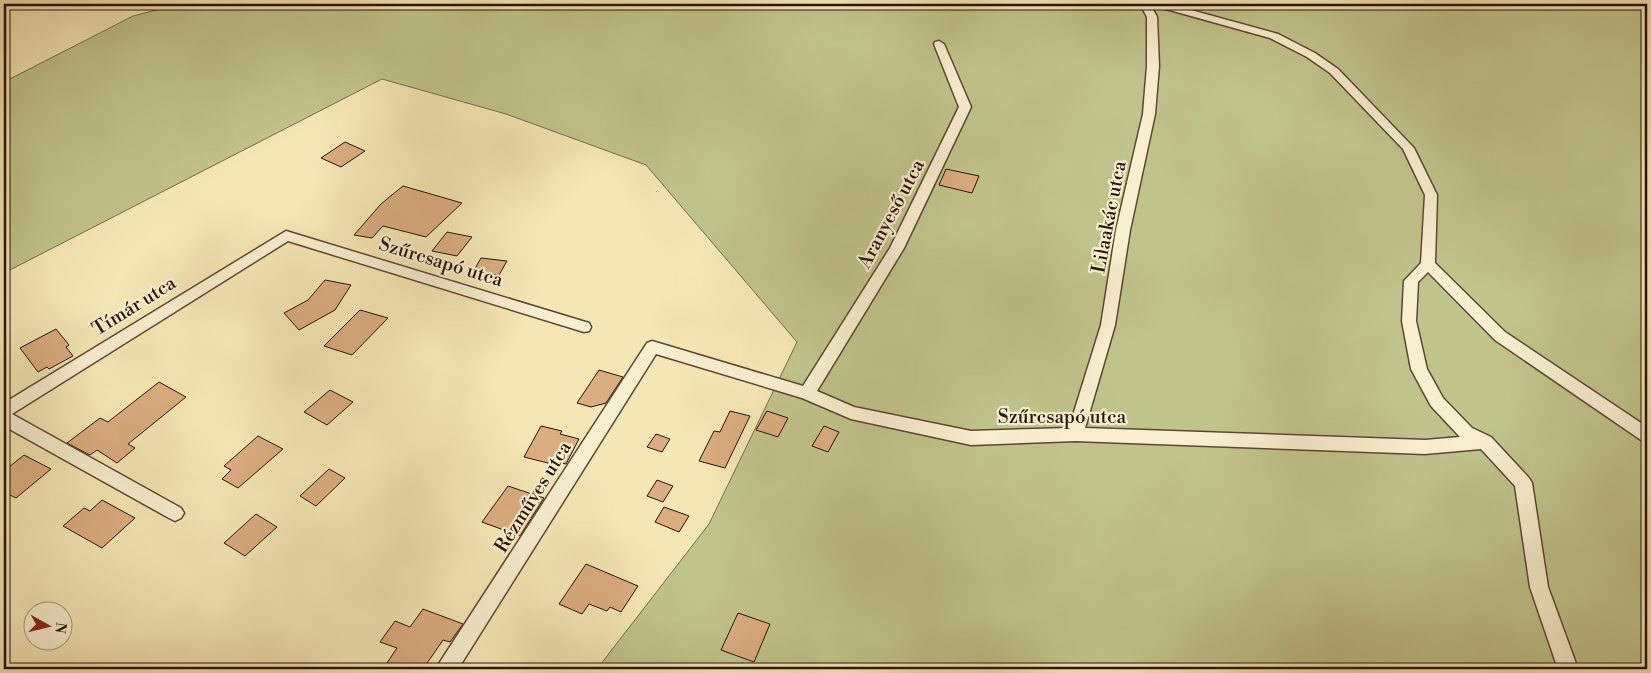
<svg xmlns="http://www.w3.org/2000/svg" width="1651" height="673" font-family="'Libre Bodoni',serif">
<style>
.green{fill:#c0c48b;stroke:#746b4a}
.building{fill:#dbad80;stroke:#291208}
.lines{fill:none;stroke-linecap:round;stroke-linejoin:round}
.street-casing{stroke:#5c4733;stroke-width:3}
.street{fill:#f8efcf;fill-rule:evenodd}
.labels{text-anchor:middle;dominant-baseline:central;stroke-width:4.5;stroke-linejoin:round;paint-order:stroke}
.street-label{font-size:19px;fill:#291208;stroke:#f8efcf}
</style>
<rect width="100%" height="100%" fill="#f5e7b5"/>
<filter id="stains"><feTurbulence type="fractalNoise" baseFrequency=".004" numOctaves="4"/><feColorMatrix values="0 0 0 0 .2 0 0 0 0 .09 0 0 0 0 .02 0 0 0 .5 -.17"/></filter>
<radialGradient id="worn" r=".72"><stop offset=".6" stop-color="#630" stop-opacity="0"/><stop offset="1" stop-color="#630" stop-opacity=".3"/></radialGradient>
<!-- green -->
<polygon class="green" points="179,4 1647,4 1647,669 597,669 709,524 797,342 646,165 506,114 382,79 4,273 4,82 133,16"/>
<!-- building -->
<g class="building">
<polygon points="345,142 365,151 341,167 321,158"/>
<polygon points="946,169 979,176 972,193 939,185"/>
<polygon points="403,186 462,203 426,237 383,226 372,238 354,235 381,204"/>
<polygon points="447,232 472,237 457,256 432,251"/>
<polygon points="481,258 507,261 499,275 473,272"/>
<polygon points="325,280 351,285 335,310 299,330 284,313 308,300"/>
<polygon points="360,310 388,318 352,355 324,346"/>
<polygon points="56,329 69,345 66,347 73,356 49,369 47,367 38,372 20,348"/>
<polygon points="599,370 623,377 606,403 591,407 577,403"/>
<polygon points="159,382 186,397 128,444 135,448 117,463 97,450 90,455 67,443 100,418 108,422"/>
<polygon points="330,390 353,402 327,425 304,412"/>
<polygon points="730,411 750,416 725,468 699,461 714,431 720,432"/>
<polygon points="767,411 788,418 778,437 756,430"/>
<polygon points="541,426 562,431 560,434 579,439 566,464 557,462 556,465 524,457"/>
<polygon points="824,426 839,432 828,452 812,446"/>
<polygon points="656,434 670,439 662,452 647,447"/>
<polygon points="258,436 283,449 238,488 222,479 231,470 224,466"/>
<polygon points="24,455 51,469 16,498 4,492 4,471"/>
<polygon points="329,469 345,478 316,506 300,496"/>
<polygon points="657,480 673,486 663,502 647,496"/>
<polygon points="508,486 544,498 520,536 482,522"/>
<polygon points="102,500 135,518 102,548 63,526 84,508 90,511"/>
<polygon points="664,507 689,516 679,532 655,522"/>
<polygon points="256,514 277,527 245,556 224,543"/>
<polygon points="586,564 638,586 621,612 610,607 607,611 589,604 582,614 559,604"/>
<polygon points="423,609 463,624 450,642 443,640 423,669 403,669 387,663 397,648 380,642 395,621 410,627"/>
<polygon points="738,613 770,624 754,662 721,650"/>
</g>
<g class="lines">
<defs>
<g id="street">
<polygon points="1140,4 1150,4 1157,17 1159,66 1155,114 1130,230 1115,325 1085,428 1425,440 1460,437 1431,406 1411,369 1402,321 1404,281 1421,263 1425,195 1403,149 1330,73 1307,57 1270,38 1155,6 1154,4 1169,4 1278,34 1315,53 1338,69 1414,148 1437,195 1435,263 1505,332 1647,427 1647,442 1641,440 1495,340 1428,272 1418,282 1416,321 1427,369 1443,398 1472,428 1491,437 1529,478 1532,483 1548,587 1578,669 1558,669 1530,587 1515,486 1481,449 1425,454 1075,441 971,445 851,419 802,398 656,354 458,669 437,669 440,662 647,343 652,341 803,386 890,248 959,107 934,44 935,42 939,41 944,44 971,107 904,248 817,391 854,407 971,431 1069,428 1101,325 1116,230 1143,114 1147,66 1147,17"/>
<polygon points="286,231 589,323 591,327 589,331 584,332 288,241 12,414 181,508 184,513 181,518 175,521 169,518 4,426 4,403"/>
</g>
</defs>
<!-- street casing -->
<use href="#street" class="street-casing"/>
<!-- street -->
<use href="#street" class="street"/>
</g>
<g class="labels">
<!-- street labels -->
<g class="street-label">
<text transform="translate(891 214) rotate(-62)">Aranyeső utca</text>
<text transform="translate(1109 217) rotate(-79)">Lilaakác utca</text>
<text transform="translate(441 262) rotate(17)">Szűrcsapó utca</text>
<text transform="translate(134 306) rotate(-32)">Tímár utca</text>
<text x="1062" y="417">Szűrcsapó utca</text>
<text transform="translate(533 497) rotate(-58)">Rézműves utca</text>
</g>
</g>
<!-- margin -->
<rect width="1651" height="673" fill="none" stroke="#f5e7b5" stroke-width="20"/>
<rect x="5" y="5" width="1641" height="663" fill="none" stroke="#291208" stroke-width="2.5"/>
<rect x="10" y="10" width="1631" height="653" fill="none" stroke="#291208"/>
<!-- north arrow -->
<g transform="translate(48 626) rotate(98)"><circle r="24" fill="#f8efcf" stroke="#a5977f"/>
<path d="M0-4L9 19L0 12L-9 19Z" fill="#8f2418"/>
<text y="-8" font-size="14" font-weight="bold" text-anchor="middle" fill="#291208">N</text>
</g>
<rect width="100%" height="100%" filter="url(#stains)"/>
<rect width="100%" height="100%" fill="url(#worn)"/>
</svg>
